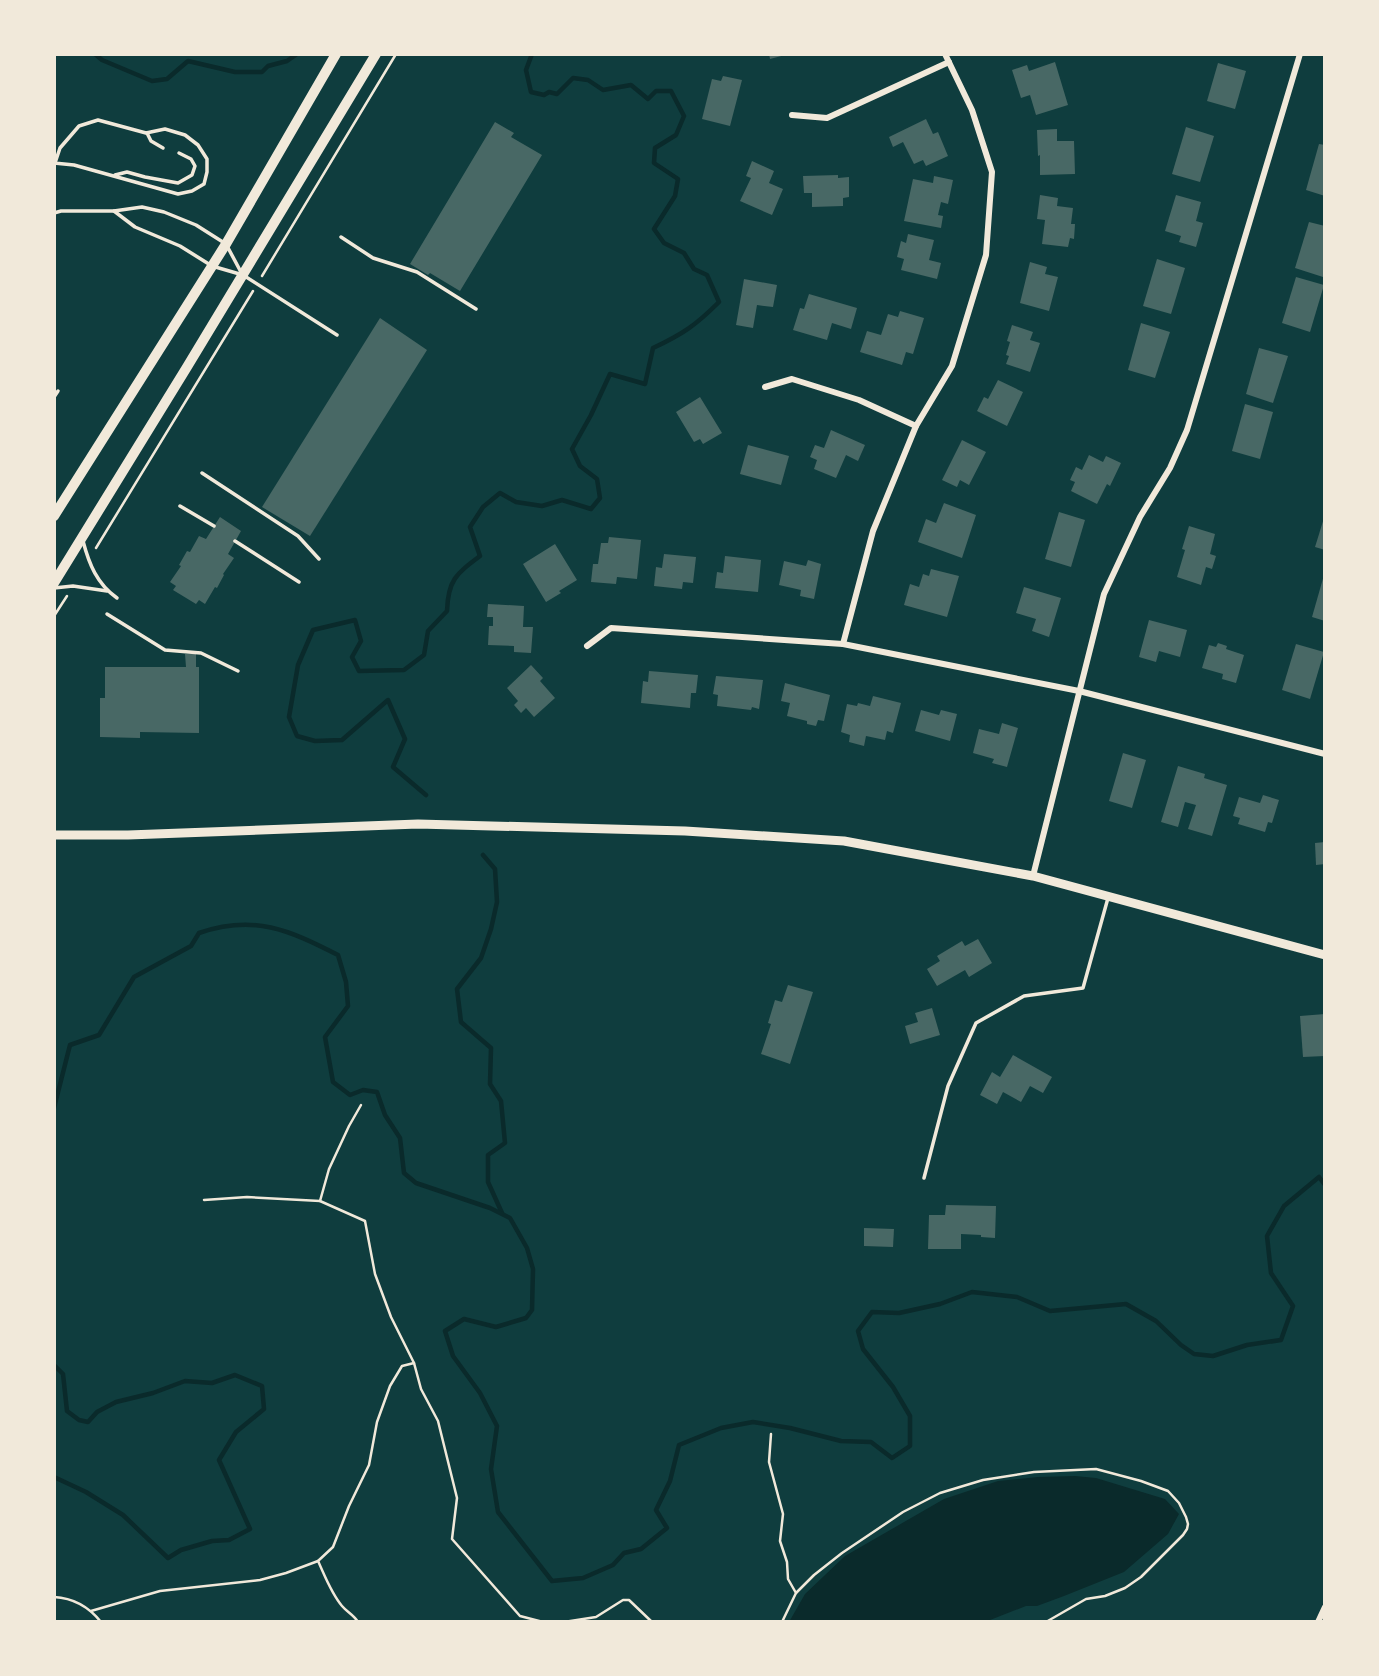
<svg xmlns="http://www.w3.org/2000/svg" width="1379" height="1676" font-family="'Fira Sans',sans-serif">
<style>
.water{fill:#0a2a2b}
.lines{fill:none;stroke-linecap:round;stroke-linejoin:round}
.stream{stroke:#0a2a2b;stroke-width:4.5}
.building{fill:#486865}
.path{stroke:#f1e9da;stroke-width:2.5}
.service{stroke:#f1e9da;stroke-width:3.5}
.minor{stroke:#f1e9da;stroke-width:6}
.secondary{stroke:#f1e9da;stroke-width:9}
.primary{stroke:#f1e9da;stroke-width:10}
</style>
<rect width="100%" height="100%" fill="#0f3d3e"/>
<!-- water -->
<polygon class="water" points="1075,1476 1096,1478 1165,1499 1179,1514 1168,1534 1124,1572 1064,1596 1037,1606 1026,1606 985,1622 789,1622 805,1594 845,1556 944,1499 998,1481 1038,1477"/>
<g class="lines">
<!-- stream -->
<g class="stream">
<polyline points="95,54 102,60 152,81 167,79 188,61 235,72 262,72 268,66 287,61 297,54"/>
<path d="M426,795L393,767L405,739L388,700L342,740L315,741L297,736L289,717L298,665L313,630L355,620L361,641L352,657L359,671L404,670L424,655L428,631L447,611C448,580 456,574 480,556L470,527L483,507L500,493L516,502L542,506L562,500L591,509L600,498L597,479L580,466L572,449L591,415L610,374L645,384L653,348C683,334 696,325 719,302L707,275L694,269L684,253L664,243L654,229L675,196L678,179L654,163L655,148L676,135L684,116L671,91H656L648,99L631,85L603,90L588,80L573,78L557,94L549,92L544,95L531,92L526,70L532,54"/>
<polyline points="483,855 495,869 497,902 491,929 481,958 457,989 461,1022 491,1048 490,1084 501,1101 505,1143 488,1155 488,1182 502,1213"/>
<path d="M54,1108L70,1045L99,1035L134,977L191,946L199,933C254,914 289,930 338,955L346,982L348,1006L325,1037L333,1082L350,1095L363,1090L377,1092L385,1115L400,1138L404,1173L416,1183L490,1208L510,1218L527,1248L533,1269L532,1310L526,1318L496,1327L464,1319L445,1331L453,1356L480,1393L497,1426L491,1469L498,1512L552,1581L583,1578L613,1565L624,1553L641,1549L667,1528L656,1510L670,1481L679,1445L721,1428L753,1422L790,1428L841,1441L871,1442L892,1458L910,1446V1416L893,1387L863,1349L858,1331L872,1312L899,1313L940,1304L972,1292L1017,1297L1050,1311L1126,1304L1156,1321L1181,1345L1194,1354L1213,1356L1247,1345L1281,1340L1293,1306L1271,1273L1267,1236L1284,1206L1319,1177L1325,1185"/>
<polyline points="54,1365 63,1374 67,1411 79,1420 88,1422 97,1412 116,1402 153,1393 185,1381 212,1383 235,1375 262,1386 264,1409 236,1432 219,1460 250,1529 229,1540 212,1541 181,1550 168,1558 123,1515 86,1492 54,1477"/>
</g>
</g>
<!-- building -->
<g class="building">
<polygon points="769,54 785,54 785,55 770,59"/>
<polygon points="1055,62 1068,105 1036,115 1030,95 1021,98 1012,70 1027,65 1029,71"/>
<polygon points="1218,63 1246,71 1235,109 1207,101"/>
<polygon points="723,76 742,80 730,126 702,119 712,79 721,81"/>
<polygon points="926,119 933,134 938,132 948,156 926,166 923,160 914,164 903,142 893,147 889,137"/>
<polygon points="495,122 514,133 511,137 542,155 460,291 430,273 428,275 410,264"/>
<polygon points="1186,127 1214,136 1200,182 1172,174"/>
<polygon points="1057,129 1057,141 1074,141 1075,174 1040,175 1040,155 1038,156 1037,130"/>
<polygon points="1319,144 1325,145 1325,196 1306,190"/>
<polygon points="752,161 774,171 769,183 783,189 772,215 740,201 751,178 746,176"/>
<polygon points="838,175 838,178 849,177 849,197 843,198 843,206 812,207 812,193 804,193 803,176"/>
<polygon points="934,176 953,180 948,204 941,202 938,215 943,216 941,228 904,221 913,179 933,183"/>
<polygon points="1040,195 1058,198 1057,206 1073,208 1071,224 1075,224 1074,239 1070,238 1068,247 1042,244 1045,220 1037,219"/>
<polygon points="1176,195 1201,202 1196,221 1203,223 1196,247 1179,242 1181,236 1165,231"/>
<polygon points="1309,222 1325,226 1325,270 1323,277 1295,268"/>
<polygon points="908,234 934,240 929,260 941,263 937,279 901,270 904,259 897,257 901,241 906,243"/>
<polygon points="1157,259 1185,268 1171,314 1143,306"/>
<polygon points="1030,262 1047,267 1045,274 1058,277 1049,311 1020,303"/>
<polygon points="1296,277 1324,285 1310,332 1282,323"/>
<polygon points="744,279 777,285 773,307 757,305 753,328 736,325"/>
<polygon points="809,294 857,308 851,329 832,323 827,340 793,330 800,308 804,309"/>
<polygon points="900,311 924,318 913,354 906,352 902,365 860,352 867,331 881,335 888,314 898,317"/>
<polygon points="380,318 427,350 310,536 262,507"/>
<polygon points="1141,323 1170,332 1155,378 1128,370"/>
<polygon points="1012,325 1033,332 1030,340 1040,343 1030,372 1006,364 1009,356 1006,355 1010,342 1007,341"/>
<polygon points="1259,348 1288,356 1273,403 1246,394"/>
<polygon points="998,380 1023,392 1007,426 977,411 984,397 988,399"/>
<polygon points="700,397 722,433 703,444 700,439 694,442 676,412"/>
<polygon points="1245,404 1273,412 1260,459 1232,451"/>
<polygon points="831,430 865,445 858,461 846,455 836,478 814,469 817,460 810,457 815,445 824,448"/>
<polygon points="962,440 986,452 969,485 960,480 957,487 942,480"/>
<polygon points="748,445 789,456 781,485 740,474"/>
<polygon points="1089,455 1103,462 1106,456 1121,463 1110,486 1107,484 1097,504 1071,491 1075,482 1070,480 1076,467 1082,470"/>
<polygon points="944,503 976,515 962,558 918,542 926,519 936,523"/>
<polygon points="1059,512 1085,520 1071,567 1045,559"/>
<polygon points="220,517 241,531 228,554 234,558 223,574 224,575 217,588 215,587 205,604 199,600 196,604 173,590 176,586 170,582 181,566 179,565 187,551 190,552 199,536 206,539"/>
<polygon points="1324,518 1325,518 1325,550 1315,547"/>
<polygon points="1189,526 1215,534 1210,554 1216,556 1212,569 1206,567 1201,585 1177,577 1185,550 1182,549"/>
<polygon points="609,537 641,540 637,579 617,577 616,584 591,582 593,564 598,564 601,543 608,543"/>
<polygon points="555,544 577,580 559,591 561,593 546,602 523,564"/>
<polygon points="664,554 696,557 693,583 683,582 682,589 654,586 656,567 662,568"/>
<polygon points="725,556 761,560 758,592 715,588 717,572 723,573"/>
<polygon points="808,560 821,564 814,599 800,596 801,590 779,585 784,561 806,566"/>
<polygon points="931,569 959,576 947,617 904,605 910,584 919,587 923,574 929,576"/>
<polygon points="1324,575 1325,575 1325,621 1312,617"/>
<polygon points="1024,587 1061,598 1049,637 1032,631 1036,619 1016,613"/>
<polygon points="488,604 524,606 523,627 533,627 531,653 514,652 514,646 488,645 489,626 493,626 493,617 487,617"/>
<polygon points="1149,620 1187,630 1180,657 1159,651 1156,662 1139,657"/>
<polygon points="1218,643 1227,646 1226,649 1244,655 1236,683 1222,679 1223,674 1202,668 1209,645 1216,647"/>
<polygon points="1296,644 1324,652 1310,699 1282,690"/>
<polygon points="185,654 196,654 196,667 199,667 199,733 140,732 140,738 100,737 100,698 105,698 105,667 186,667"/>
<polygon points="531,665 543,678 540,681 555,698 534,717 526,708 521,713 514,705 518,701 507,688"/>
<polygon points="649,671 698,675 696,693 691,693 690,708 641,703 643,681 648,682"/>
<polygon points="716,676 763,680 759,709 752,707 751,710 717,706 718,695 713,694"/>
<polygon points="785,683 830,695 824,721 818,720 816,726 807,724 807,721 787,716 790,703 781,701"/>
<polygon points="873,696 901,703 893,733 887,731 885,740 866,736 864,746 849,742 850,735 841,732 847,704 857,706 858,703 870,706"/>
<polygon points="921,710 939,715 941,710 957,714 950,741 915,731"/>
<polygon points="1002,723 1018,728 1007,767 992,763 994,759 973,753 979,729 999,734"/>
<polygon points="1123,753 1146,760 1132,808 1109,801"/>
<polygon points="1178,766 1205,774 1204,778 1227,785 1212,836 1188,829 1196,805 1185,802 1178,827 1161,822"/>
<polygon points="1263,795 1279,800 1272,823 1268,822 1265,832 1238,824 1240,818 1233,816 1239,797 1260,803"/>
<polygon points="1325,842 1325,864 1316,865 1315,843"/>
<polygon points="978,939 992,963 969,977 965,970 937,986 927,969 940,961 937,956 962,941 965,946"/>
<polygon points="788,985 813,992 790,1064 761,1054 771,1024 768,1023 775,1000 782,1002"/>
<polygon points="932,1008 940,1035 910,1044 905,1026 918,1022 915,1013"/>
<polygon points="1325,1014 1325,1056 1303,1057 1300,1016"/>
<polygon points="1013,1055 1052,1077 1043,1093 1030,1086 1021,1102 1003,1092 997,1104 980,1095 992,1072 1000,1077"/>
<polygon points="946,1205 996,1206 995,1238 981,1237 981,1235 961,1234 961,1249 928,1249 929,1215 945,1215"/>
<polygon points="864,1228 894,1229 893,1247 864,1246"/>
</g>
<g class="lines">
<!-- path -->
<g class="path">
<polyline points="262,276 396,54"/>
<polyline points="96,548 253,291"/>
<polyline points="54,616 67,596"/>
<polyline points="204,1200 247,1197 320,1201 365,1221 375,1274 391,1317 414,1363 421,1389 438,1421 457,1498 452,1539 520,1616 543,1622"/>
<polyline points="320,1201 329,1169 349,1126 361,1105"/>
<polyline points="771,1434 769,1462 783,1514 780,1541 787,1562 788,1579 796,1593"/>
<polyline points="318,1561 333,1547 349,1506 369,1465 377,1422 390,1386 402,1366 414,1363"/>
<path d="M54,1597C73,1598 89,1607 101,1622"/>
<path d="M91,1611L160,1591L260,1580L286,1573L318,1561C325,1576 331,1593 342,1606C347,1612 354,1615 358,1622"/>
<polyline points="564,1622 596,1617 623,1600 629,1600 652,1622"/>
<polyline points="782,1622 796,1593 814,1575 842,1553 903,1512 940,1493 983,1480 1034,1472 1096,1469 1141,1481 1168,1491 1179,1503 1186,1517 1188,1524 1187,1529 1183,1535 1141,1577 1125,1588 1105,1596 1086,1599 1046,1622"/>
</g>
<!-- service -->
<g class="service">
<polyline points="147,133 151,141 163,148"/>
<polyline points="54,163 74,165 178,194 192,191 204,184 207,172 207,159 198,145 185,135 165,129 146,133 98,120 79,126 60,148 55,163"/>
<polyline points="115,175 127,172 145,177 178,183 192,175 195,166 191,159 179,153"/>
<polyline points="114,211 135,227 180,246 212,266 243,275 337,335"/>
<polyline points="54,213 61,211 114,211 142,207 164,212 196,225 226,244 242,274"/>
<polyline points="341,237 373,258 417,272 476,309"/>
<polyline points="54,397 58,391"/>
<polyline points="202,473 298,536 319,559"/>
<polyline points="180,506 214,526"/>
<path d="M83,541C89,564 97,584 117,598"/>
<polyline points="235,541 299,582"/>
<polyline points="54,588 73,586 107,591"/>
<polyline points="107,614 165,650 201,653 238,671"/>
<polyline points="924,1178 948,1086 976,1023 1024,996 1083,988 1108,898"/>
</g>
<!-- minor -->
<g class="minor">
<polyline points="792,115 827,118 949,62"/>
<polyline points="765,387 792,379 859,400 916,426"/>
<polyline points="843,644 873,531 916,426 952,366 986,255 992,172 972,110 945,54"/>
<polyline points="587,646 611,628 843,644 1079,691 1325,754"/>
<polyline points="1033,876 1104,594 1140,517 1170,468 1187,430 1300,54"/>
<polyline points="1318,1622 1325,1607"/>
</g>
<!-- secondary -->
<polyline class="secondary" points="54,835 128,835 418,824 685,831 844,841 1033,876 1325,955"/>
<!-- primary -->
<g class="primary">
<polyline points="54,516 226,244 336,54"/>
<polyline points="54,583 187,367 376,54"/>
</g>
</g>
<!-- border -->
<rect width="1379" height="1676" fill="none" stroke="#f1e9da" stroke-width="112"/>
</svg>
